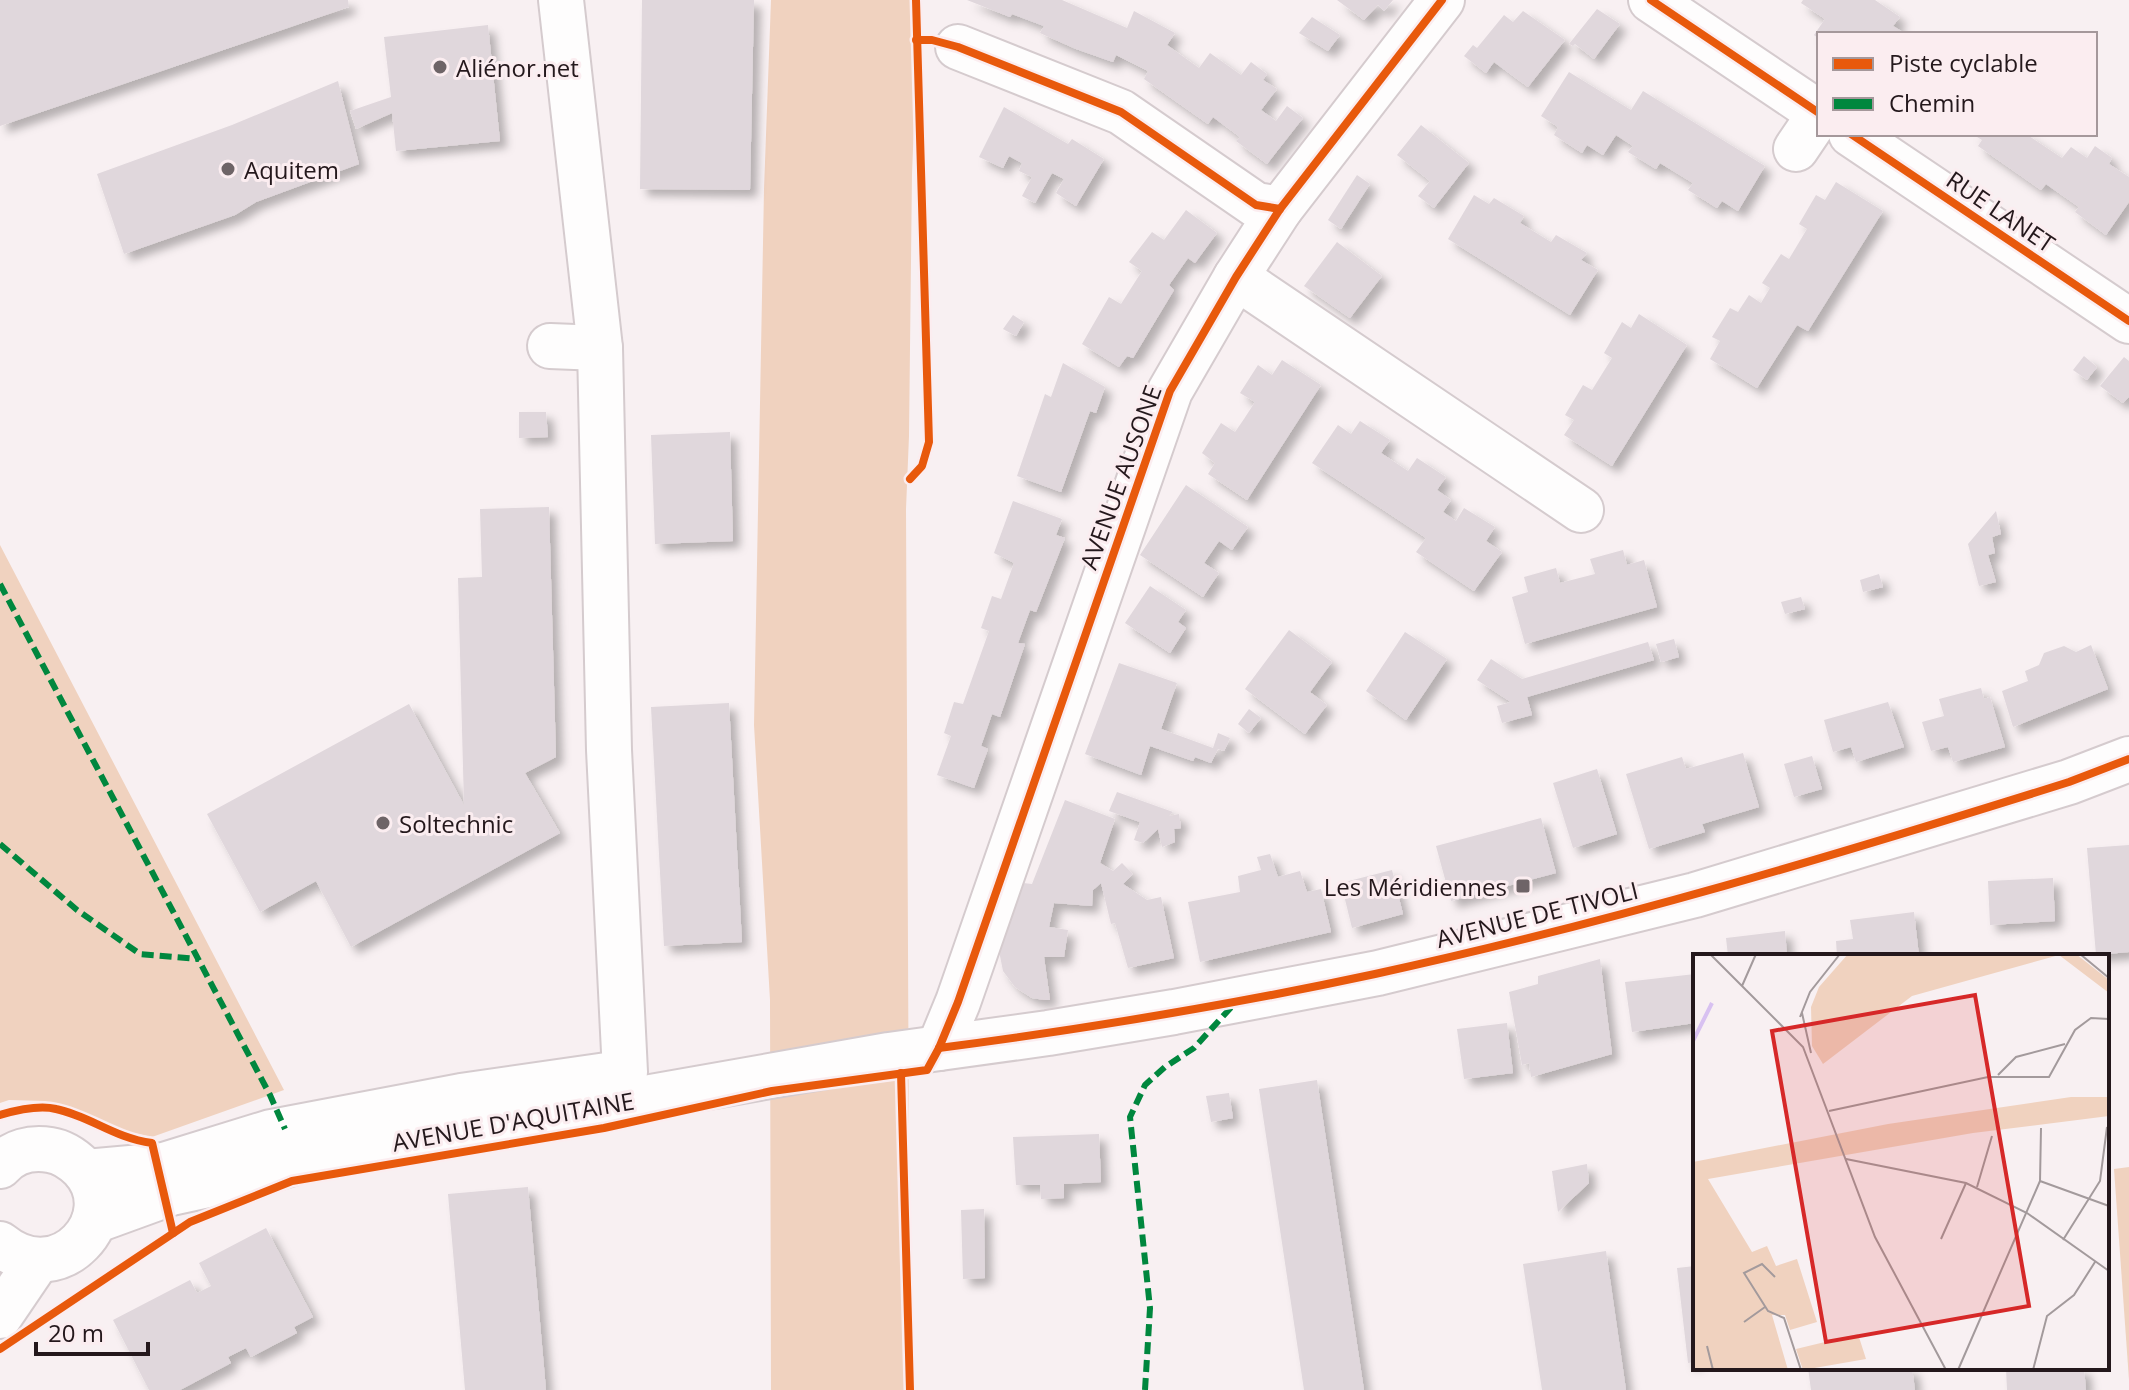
<svg xmlns="http://www.w3.org/2000/svg" width="2129" height="1390" font-family="'Open Sans',sans-serif">
<style>
.green{fill:#f0d2bf}
.building{fill:#e0d7dc;filter:url(#shadow)}
.lines{fill:none;stroke-linecap:round;stroke-linejoin:round}
.minor-casing{stroke:#d5cbce;stroke-width:48}
.path{stroke:#dfdcde;stroke-width:5;stroke-dasharray:4 4;stroke-linecap:butt}
.minor{stroke:#fefdfd;stroke-width:44}
.quiet{stroke:#00873e;stroke-width:6;stroke-dasharray:12 6;stroke-linecap:butt}
.cycleway-casing{stroke:#fbedf0;stroke-width:13}
.cycleway{stroke:#e8590c;stroke-width:8}
.poi-dot{fill:#6e6467;stroke:#fbedf0;stroke-width:3}
.labels{text-anchor:middle;dominant-baseline:central;stroke-width:6;stroke-linejoin:round;paint-order:stroke}
.poi-label{font-size:24px;fill:#24181c;stroke:#fbedf0;text-anchor:start}
.street-label{font-size:24px;fill:#24181c;stroke:#fbedf0}
.inset-river{fill:none;stroke:#d8c1f1;stroke-width:4}
.inset-road{fill:none;stroke:#a39a9c;stroke-width:2}
.view{fill:#d62828;fill-opacity:0.15;stroke:#d62828;stroke-width:4}
.inset-edge{fill:none;stroke:#24181c;stroke-width:4}
</style>
<defs>
<filter id="shadow"><feDropShadow dx="7" dy="7" stdDeviation="4" flood-color="#0004"/></filter>
</defs>
<rect width="100%" height="100%" fill="#f8f0f2"/>
<!-- green -->
<g class="green">
<polygon points="771,0 919,0 912,174 909,436 906,509 910,1390 771,1390 770,1000 754,725 764,189"/>
<polygon points="0,545 284,1090 152,1137 120,1130 45,1101 9,1100 0,1103"/>
<polygon points="2129,1167 2129,1380 2114,1169"/>
</g>
<!-- building -->
<g class="building">
<polygon points="0,0 348,0 349,7 0,126"/>
<polygon points="642,0 754,0 750,190 640,189"/>
<polygon points="967,0 1062,0 1127,28 1134,11 1175,33 1167,45 1199,68 1210,53 1241,75 1251,62 1267,74 1263,80 1277,89 1261,110 1276,121 1287,106 1303,118 1267,164 1236,141 1240,137 1213,117 1208,124 1144,79 1148,71 1116,55 1113,62 1076,49 1040,33 1044,26 1012,14 1010,17"/>
<polygon points="1337,0 1393,0 1384,11 1378,5 1364,20"/>
<polygon points="1803,0 1875,0 1900,17 1893,26 1906,34 1819,34 1819,39 1814,35 1825,19 1801,3"/>
<polygon points="1597,9 1620,24 1594,59 1575,44 1573,46 1569,44"/>
<polygon points="1523,11 1565,40 1528,87 1494,62 1486,73 1464,56 1473,45 1477,48 1504,15 1513,22"/>
<polygon points="1312,17 1340,35 1328,51 1299,33"/>
<polygon points="488,25 500,141 396,151 392,113 356,129 350,111 391,97 384,37"/>
<polygon points="1569,72 1631,110 1643,91 1765,166 1738,211 1722,201 1717,208 1688,190 1693,183 1660,163 1656,169 1628,152 1633,146 1616,135 1603,155 1587,145 1582,153 1554,135 1558,127 1541,116"/>
<polygon points="338,81 359,164 256,202 235,215 124,254 97,174 232,125"/>
<polygon points="1004,107 1068,144 1072,139 1104,159 1076,206 1056,193 1064,179 1052,173 1035,203 1022,196 1032,177 1019,171 1022,163 1009,156 1003,168 979,157"/>
<polygon points="1421,125 1469,163 1434,208 1418,196 1430,181 1397,155"/>
<polygon points="1972,134 2026,134 2062,158 2071,147 2087,158 2095,146 2112,158 2109,164 2129,177 2129,202 2106,235 2075,212 2079,207 2046,184 2041,190 1978,146 1982,140"/>
<polygon points="1357,175 1370,184 1341,229 1328,220"/>
<polygon points="1836,182 1883,211 1808,331 1797,325 1757,388 1710,359 1720,341 1712,337 1730,308 1738,312 1749,295 1761,303 1770,288 1762,283 1781,254 1789,259 1807,229 1799,224 1816,195 1825,200"/>
<polygon points="1474,195 1489,204 1494,198 1524,216 1520,223 1551,242 1556,235 1587,253 1581,260 1598,270 1570,315 1448,239"/>
<polygon points="1186,210 1217,233 1195,263 1188,258 1169,285 1174,290 1133,358 1127,356 1119,367 1082,344 1109,297 1121,304 1142,271 1129,262 1152,232 1164,240"/>
<polygon points="1337,242 1382,276 1350,318 1304,286"/>
<polygon points="1639,314 1687,345 1612,466 1564,435 1574,420 1565,415 1583,385 1592,390 1612,358 1604,353 1622,322 1631,328"/>
<polygon points="1013,315 1024,322 1016,336 1003,329"/>
<polygon points="2084,356 2097,367 2087,380 2073,370"/>
<polygon points="2124,357 2129,361 2129,397 2123,403 2100,386"/>
<polygon points="1282,360 1321,385 1247,500 1208,474 1215,463 1202,453 1221,423 1235,432 1244,419 1255,402 1240,393 1258,365 1272,375"/>
<polygon points="1063,363 1105,387 1096,413 1090,411 1061,492 1017,476 1045,394 1051,397"/>
<polygon points="519,412 546,412 548,437 519,438"/>
<polygon points="1360,421 1390,440 1381,453 1408,471 1417,458 1446,477 1437,490 1451,500 1443,512 1456,521 1464,508 1495,527 1486,541 1502,552 1474,591 1416,552 1426,538 1312,463 1338,425 1351,434"/>
<polygon points="730,432 733,541 655,544 651,435"/>
<polygon points="1186,485 1248,527 1232,550 1219,541 1204,563 1219,573 1203,597 1140,555"/>
<polygon points="1013,501 1062,519 1056,535 1065,538 1036,612 1030,610 1018,643 1025,644 1000,717 992,714 981,746 988,749 974,788 937,775 951,736 944,733 954,702 963,704 989,631 981,628 992,596 1001,599 1014,563 994,553"/>
<polygon points="549,507 556,757 525,773 560,833 351,947 316,881 260,912 207,814 409,704 464,805 458,578 482,577 480,509"/>
<polygon points="1996,511 2001,534 1992,537 1995,553 1988,555 1996,582 1979,586 1968,544"/>
<polygon points="1623,550 1627,565 1644,560 1657,607 1525,644 1512,597 1528,592 1524,577 1556,568 1560,583 1595,574 1590,559"/>
<polygon points="1879,574 1883,587 1863,592 1860,580"/>
<polygon points="1150,586 1186,610 1178,622 1186,628 1170,653 1125,623"/>
<polygon points="1801,597 1805,609 1785,614 1781,602"/>
<polygon points="1289,630 1332,662 1310,692 1327,705 1305,734 1245,689"/>
<polygon points="1405,632 1447,659 1406,720 1366,691"/>
<polygon points="1674,639 1679,657 1661,662 1656,644"/>
<polygon points="1648,642 1654,660 1527,697 1532,715 1502,723 1497,706 1511,702 1477,680 1491,659 1522,679"/>
<polygon points="2091,645 2108,689 2013,727 2002,691 2028,681 2025,671 2039,665 2044,653 2064,646 2076,652"/>
<polygon points="1119,663 1177,683 1161,729 1213,748 1218,733 1230,738 1224,751 1218,749 1211,763 1195,757 1193,761 1150,746 1141,775 1085,754"/>
<polygon points="1981,688 1984,699 1990,697 2005,747 1953,762 1948,747 1931,751 1922,722 1944,716 1939,699"/>
<polygon points="1888,702 1904,747 1856,762 1851,747 1833,752 1824,720"/>
<polygon points="729,703 742,942 664,946 651,707"/>
<polygon points="1249,709 1261,718 1249,733 1238,724"/>
<polygon points="1743,753 1759,807 1702,824 1705,832 1649,849 1626,774 1682,757 1686,769"/>
<polygon points="1812,756 1822,789 1794,797 1784,764"/>
<polygon points="1597,769 1617,834 1573,848 1553,783"/>
<polygon points="1117,792 1173,812 1169,816 1179,814 1181,828 1174,829 1175,842 1162,847 1158,829 1143,843 1134,840 1140,822 1109,811"/>
<polygon points="1065,800 1115,819 1100,863 1113,871 1122,863 1133,874 1123,884 1147,900 1161,897 1174,958 1128,968 1115,923 1111,924 1101,883 1093,890 1092,906 1054,903 1049,927 1068,930 1064,957 1044,957 1050,1000 1045,1000 1032,998 1015,987 1003,971 999,951 1023,883 1032,884"/>
<polygon points="1541,818 1556,873 1451,901 1436,846"/>
<polygon points="2129,845 2129,952 2096,955 2087,848"/>
<polygon points="1270,854 1278,877 1300,871 1307,892 1321,889 1331,932 1200,962 1188,902 1240,892 1238,876 1261,870 1257,857"/>
<polygon points="1392,870 1403,914 1352,928 1341,883"/>
<polygon points="2053,878 2055,921 1990,925 1988,881"/>
<polygon points="1914,912 1919,956 1837,956 1836,941 1853,939 1850,920"/>
<polygon points="1785,931 1787,956 1728,956 1726,938"/>
<polygon points="1600,959 1612,1054 1531,1077 1529,1063 1522,1065 1509,992 1538,984 1538,976"/>
<polygon points="1695,974 1695,1023 1632,1032 1625,982"/>
<polygon points="1507,1023 1513,1073 1464,1079 1457,1029"/>
<polygon points="1317,1080 1364,1390 1304,1390 1259,1089"/>
<polygon points="1229,1093 1233,1118 1211,1122 1206,1096"/>
<polygon points="1099,1134 1101,1182 1064,1184 1064,1198 1041,1199 1040,1185 1016,1185 1013,1137"/>
<polygon points="1587,1164 1589,1183 1558,1212 1552,1171"/>
<polygon points="528,1187 546,1390 465,1390 448,1194"/>
<polygon points="984,1209 985,1278 963,1279 961,1210"/>
<polygon points="266,1228 313,1317 294,1327 297,1333 251,1357 246,1348 228,1357 231,1363 180,1390 149,1390 113,1320 190,1280 197,1293 211,1286 199,1263"/>
<polygon points="1606,1251 1626,1390 1542,1390 1523,1264"/>
<polygon points="1695,1266 1695,1362 1688,1363 1677,1268"/>
<polygon points="1808,1368 1912,1368 1915,1390 1811,1390"/>
<polygon points="2006,1368 2084,1368 2086,1390 2007,1390"/>
</g>
<g class="lines">
<defs>
<g id="minor">
<polyline points="561,0 600,348 609,750 625,1072 601,1105"/>
<polyline points="1651,0 1819,113"/>
<polyline points="958,47 1121,112 1256,205 1280,209"/>
<polyline points="1851,134 2129,321"/>
<polyline points="1796,149 1819,115"/>
<polyline points="1236,277 1581,510"/>
<polyline points="550,346 600,348"/>
<polyline points="939,1048 958,1002 1170,391 1236,277 1280,209 1442,0"/>
<path d="M0,1166C13,1151 32,1147 50,1150C63,1152 73,1159 82,1168C127,1216 60,1293 0,1244"/>
<polyline points="86,1172 164,1165 271,1132 461,1096 614,1074"/>
<polyline points="94,1221 171,1193 249,1176 316,1156 889,1055 1048,1033 1174,1012 1378,973 1695,895 2069,782 2129,759"/>
<polyline points="0,1316 38,1260"/>
</g>
</defs>
<!-- minor casing -->
<use href="#minor" class="minor-casing"/>
<!-- path -->
<g class="path">
<polyline points="916,0 916,39"/>
<polyline points="910,479 922,466 929,442 917,57"/>
<polyline points="901,1095 910,1390"/>
</g>
<!-- minor -->
<use href="#minor" class="minor"/>
<!-- quiet -->
<g class="quiet">
<polyline points="0,584 270,1095 285,1129"/>
<polyline points="0,844 77,910 140,954 199,959"/>
<polyline points="1145,1390 1150,1308 1130,1117 1145,1085 1165,1067 1194,1048 1235,1003"/>
</g>
<defs>
<g id="cycleway">
<polyline points="1651,0 1819,113"/>
<polyline points="916,40 932,40 958,47 1121,112 1256,205 1280,209"/>
<polyline points="1851,134 2129,321"/>
<polyline points="910,479 922,466 929,442 916,0"/>
<path d="M939,1048C1085,1029 1231,1005 1375,974C1610,923 1840,854 2069,782L2129,759"/>
<polyline points="901,1073 910,1390"/>
<path d="M0,1115C17,1110 39,1105 56,1109C90,1116 114,1138 152,1143L173,1233"/>
<polyline points="0,1349 190,1222 292,1181 604,1128 772,1091 927,1070 939,1048 958,1002 1170,391 1236,277 1280,209 1442,0"/>
</g>
</defs>
<!-- cycleway casing -->
<use href="#cycleway" class="cycleway-casing"/>
<!-- cycleway -->
<use href="#cycleway" class="cycleway"/>
</g>
<!-- markers -->
<g class="poi-dot">
<circle cx="440" cy="67" r="8"/>
<circle cx="228" cy="169" r="8"/>
<circle cx="383" cy="823" r="8"/>
<rect x="1515" y="878" width="16" height="16" rx="4"/>
</g>
<g class="labels">
<!-- poi labels -->
<g class="poi-label">
<text x="456" y="67">Aliénor.net</text>
<text x="244" y="169">Aquitem</text>
<text x="399" y="823">Soltechnic</text>
<text x="1507" y="886" text-anchor="end">Les Méridiennes</text>
</g>
<!-- street labels -->
<g class="street-label">
<text transform="translate(2001 211) rotate(34)">RUE LANET</text>
<text transform="translate(1120 477) rotate(-70)">AVENUE AUSONE</text>
<text transform="translate(1537 914) rotate(-14)">AVENUE DE TIVOLI</text>
<text transform="translate(513 1121) rotate(-10)">AVENUE D'AQUITAINE</text>
</g>
</g>
<!-- overview -->
<g transform="translate(1693 954)">
<rect width="416" height="416" fill="#f8f0f2"/>
<path d="M155,0H383L416,26V39L366,1L219,42L130,110L119,92L118,53L126,33ZM378,143H416V162L280,179L15,225L59,298L74,292L83,312L104,305L124,368L97,376L92,361H79L95,416H0V208L195,170ZM165,380L173,405L110,416L103,395Z" fill="#f0d2bf"/>
<path class="inset-river" d="M0,87L19,49"/>
<path class="inset-road" d="M17,0L53,36M387,0L416,24M49,32L110,93L182,283L253,416M49,32L63,0M109,59L118,99M107,63L117,38L147,0M305,121L323,103L372,90M136,157L295,123H356L382,76L398,64L416,65M153,205L273,229L334,259L416,317M347,227L416,252M284,233L299,182M248,285L273,229M370,286L407,227L414,173M82,323L69,310L51,319L75,357L91,364L108,416M51,368L72,353M14,392L20,416M265,416L347,227L348,174M340,416L354,362L381,341L402,308"/>
<path class="view" d="M282,41L336,352L133,388L79,77Z"/>
<rect width="416" height="416" class="inset-edge"/>
</g>
<!-- legend -->
<rect x="1817" y="32" width="280" height="104" fill="#fbedf0" stroke="#a5989b" stroke-width="2"/>
<rect x="1833" y="58" width="40" height="12" fill="#e8590c" stroke="#a5989b" stroke-width="2"/>
<text x="1889" y="72" font-size="24" fill="#24181c">Piste cyclable</text>
<rect x="1833" y="98" width="40" height="12" fill="#00873e" stroke="#a5989b" stroke-width="2"/>
<text x="1889" y="112" font-size="24" fill="#24181c">Chemin</text>
<!-- scale -->
<path d="M36 1342v12h112v-12" fill="none" stroke="#24181c" stroke-width="4"/>
<text x="48" y="1342" font-size="24" fill="#24181c" stroke="#fbedf0" stroke-width="6" paint-order="stroke">20 m</text>
</svg>
